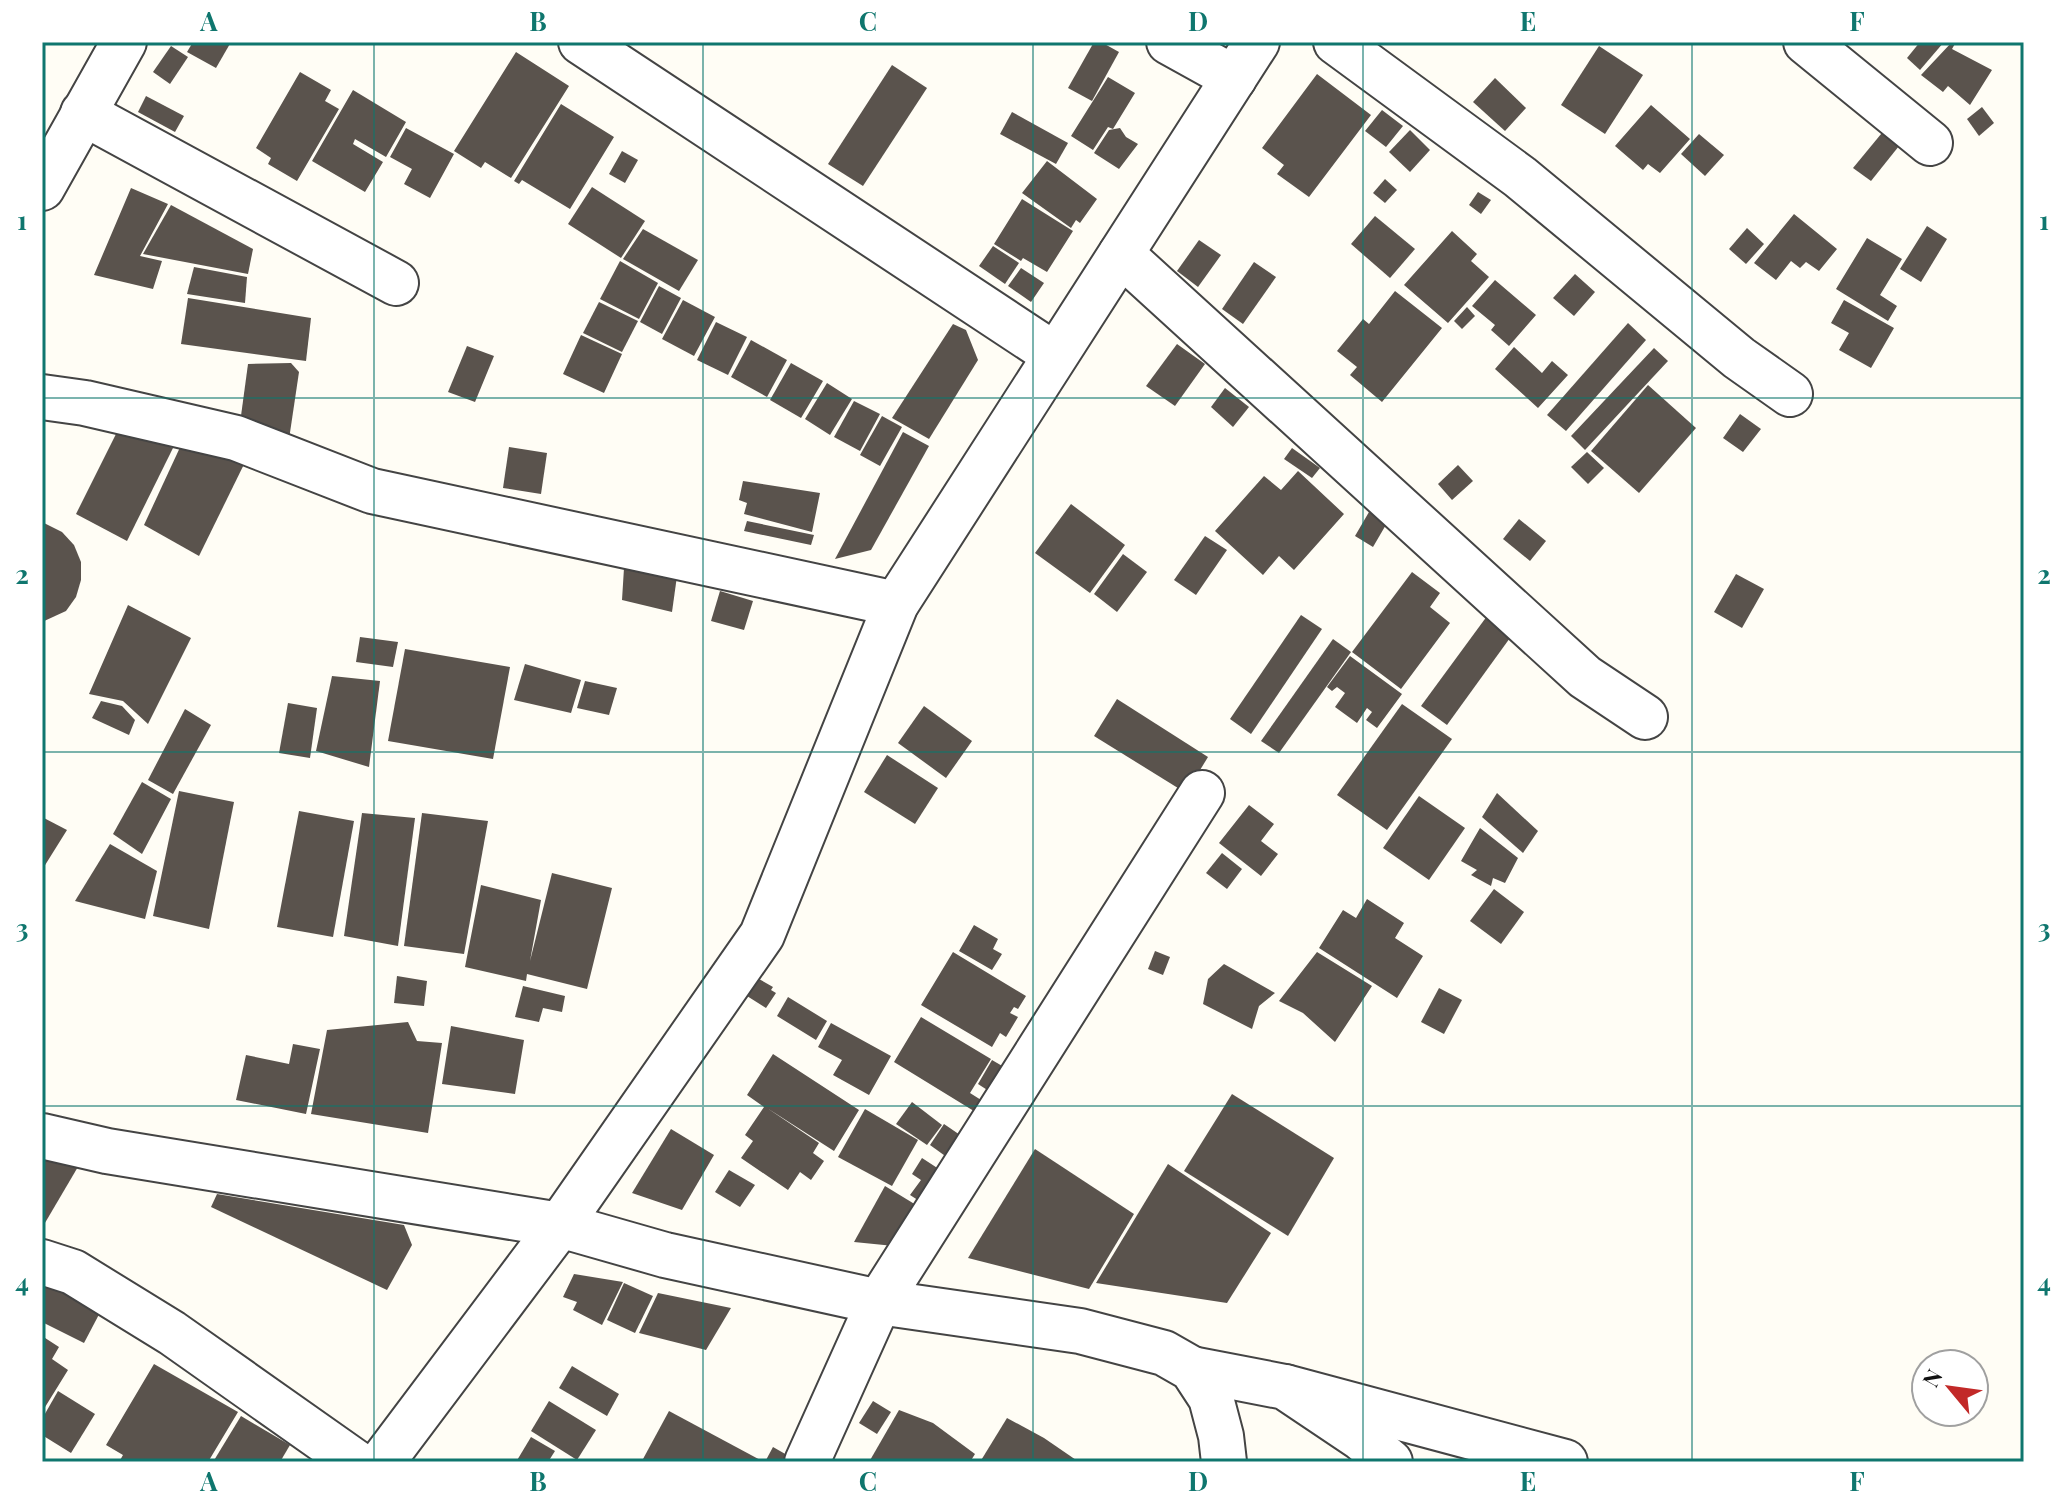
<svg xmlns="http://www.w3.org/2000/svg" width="2066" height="1504" font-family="'Playfair Display',serif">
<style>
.building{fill:#5a534d}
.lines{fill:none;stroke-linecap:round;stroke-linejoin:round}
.minor-casing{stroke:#444;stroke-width:48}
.minor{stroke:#fff;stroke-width:44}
.grid{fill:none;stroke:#0f766e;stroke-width:2;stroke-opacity:0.55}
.neatline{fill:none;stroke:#0f766e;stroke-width:3}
.grid-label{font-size:26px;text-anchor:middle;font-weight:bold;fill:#0f766e}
</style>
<rect width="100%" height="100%" fill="#fffdf5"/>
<!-- building -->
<g class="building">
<polygon points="193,42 231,42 216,68 187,52"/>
<polygon points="1094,42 1101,42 1119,52 1092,101 1068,88"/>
<polygon points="1920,42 1944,42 1920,70 1907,58"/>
<polygon points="1952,42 1956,42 1952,49 1992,70 1970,105 1948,86 1943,92 1921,75"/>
<polygon points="171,46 188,57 170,84 153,72"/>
<polygon points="1599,46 1643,75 1605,134 1561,105"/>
<polygon points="516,52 569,86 511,178 485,162 481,168 454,151"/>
<polygon points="892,65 927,88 863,186 828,164"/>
<polygon points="300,72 331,90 325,101 339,109 297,181 268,164 271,158 256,148"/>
<polygon points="1317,74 1371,115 1309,197 1277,174 1284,165 1262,148"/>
<polygon points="1108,77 1135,93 1113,129 1108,127 1093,150 1071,136"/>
<polygon points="1495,78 1526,108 1505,131 1473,102"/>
<polygon points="353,90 406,122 386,157 355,139 353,144 383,162 365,192 312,161"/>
<polygon points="146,96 184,116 175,132 138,112"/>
<polygon points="561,104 614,137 570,209 522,180 519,184 514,181"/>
<polygon points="1651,105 1690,139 1660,173 1648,164 1643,170 1615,146"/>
<polygon points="1982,107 1994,123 1979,136 1967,119"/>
<polygon points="1382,110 1403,126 1386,147 1365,131"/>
<polygon points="1012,112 1068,143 1056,164 1000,134"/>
<polygon points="406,128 454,154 430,198 404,184 412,169 390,157"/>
<polygon points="1120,128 1126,137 1138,144 1119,169 1094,153 1109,130"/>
<polygon points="1886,128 1903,141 1871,181 1853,168"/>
<polygon points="1410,130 1430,150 1410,172 1389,152"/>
<polygon points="1699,134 1724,155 1705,176 1681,154"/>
<polygon points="622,151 638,160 625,183 609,174"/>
<polygon points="1047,161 1097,199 1080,223 1076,220 1071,228 1022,193"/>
<polygon points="1385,179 1397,190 1385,203 1373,193"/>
<polygon points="592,187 645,221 621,258 568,224"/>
<polygon points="131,188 168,204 140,256 162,261 153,289 94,275"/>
<polygon points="1478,192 1491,200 1481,214 1469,205"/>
<polygon points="1022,199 1073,231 1047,272 1023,258 1021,261 994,244"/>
<polygon points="171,205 253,249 248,274 143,254"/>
<polygon points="1794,214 1837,249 1819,271 1806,262 1800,268 1791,261 1776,280 1754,263"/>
<polygon points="1375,216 1415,249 1390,278 1351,244"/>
<polygon points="1927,226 1947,239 1921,282 1900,269"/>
<polygon points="1747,228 1764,244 1746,264 1729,249"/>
<polygon points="643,229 698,260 679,291 623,259"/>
<polygon points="1452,231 1477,254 1471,261 1489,277 1448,323 1404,285"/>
<polygon points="1867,238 1902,259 1880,295 1897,306 1888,321 1836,289"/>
<polygon points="1199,240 1221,255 1198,287 1177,271"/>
<polygon points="993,246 1019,263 1005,284 979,266"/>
<polygon points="620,261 658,283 639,319 600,299"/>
<polygon points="1254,262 1276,277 1243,324 1222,309"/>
<polygon points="194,267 247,277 245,303 187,294"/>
<polygon points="1021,268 1044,283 1031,302 1008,286"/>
<polygon points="1575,274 1595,292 1574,316 1553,298"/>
<polygon points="1495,280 1536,315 1509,346 1491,330 1495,325 1472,306"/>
<polygon points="659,286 681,298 662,334 640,322"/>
<polygon points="1395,291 1442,328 1382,402 1350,375 1357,367 1337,351 1363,319 1369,324"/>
<polygon points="188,298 311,318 306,361 181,344"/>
<polygon points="683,300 715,317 694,356 662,339"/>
<polygon points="1844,300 1894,328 1871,368 1839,350 1849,333 1831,323"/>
<polygon points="599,302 638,321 622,352 583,333"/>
<polygon points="1467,307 1475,316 1462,329 1454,321"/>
<polygon points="716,322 747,337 728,375 697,360"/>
<polygon points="1628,323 1646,340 1566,431 1547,415"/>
<polygon points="953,324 966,330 978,360 929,439 892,418"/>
<polygon points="581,335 622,354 604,393 563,374"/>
<polygon points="751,340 787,360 767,397 731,377"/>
<polygon points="1177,344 1205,364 1175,406 1146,386"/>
<polygon points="467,346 494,356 475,402 448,392"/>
<polygon points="1514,347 1542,373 1552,361 1568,375 1538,408 1495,369"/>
<polygon points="1654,348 1668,361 1585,450 1571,436"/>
<polygon points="291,363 299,372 288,446 238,438 248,364"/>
<polygon points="791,363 823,381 801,418 770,400"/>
<polygon points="827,383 852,399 830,435 805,419"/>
<polygon points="1648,385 1696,428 1639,493 1591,451"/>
<polygon points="1225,388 1249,407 1233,427 1211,407"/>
<polygon points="854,401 880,414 860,451 834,437"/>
<polygon points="1740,414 1761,429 1743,452 1723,438"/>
<polygon points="882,416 902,427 880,466 860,455"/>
<polygon points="119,428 173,448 127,541 76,514"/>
<polygon points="189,428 251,450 199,556 144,525"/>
<polygon points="903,432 929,446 871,550 835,559"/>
<polygon points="509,447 547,453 541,494 503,488"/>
<polygon points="1292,448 1320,468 1312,478 1284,459"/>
<polygon points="1587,452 1604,468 1588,484 1571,467"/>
<polygon points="1458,465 1473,481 1452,500 1438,484"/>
<polygon points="1298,471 1344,514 1294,570 1279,556 1263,575 1215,531 1264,476 1281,490"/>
<polygon points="743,481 820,493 812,532 744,514 747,503 739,500"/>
<polygon points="1071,504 1125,545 1090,593 1035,553"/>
<polygon points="1369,512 1387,523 1373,547 1355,536"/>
<polygon points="1519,519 1546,541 1530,561 1503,539"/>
<polygon points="747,521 814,535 811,545 744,531"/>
<polygon points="42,522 62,532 74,545 81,562 81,580 76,597 66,611 42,622"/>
<polygon points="1205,536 1227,550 1196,595 1174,580"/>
<polygon points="1123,554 1147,572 1117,612 1094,594"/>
<polygon points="624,568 677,576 672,612 622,600"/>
<polygon points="1412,572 1440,593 1430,607 1450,623 1401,689 1352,652"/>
<polygon points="1736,574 1764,589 1742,628 1714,612"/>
<polygon points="720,591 753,601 744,630 711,621"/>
<polygon points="128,605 191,638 148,724 123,701 89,694"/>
<polygon points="1490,612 1515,631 1447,725 1421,706"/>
<polygon points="1301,615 1322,629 1251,734 1230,719"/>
<polygon points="360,637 398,642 393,667 356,662"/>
<polygon points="1333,639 1351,652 1279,753 1261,741"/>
<polygon points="405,649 510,667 493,759 388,741"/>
<polygon points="1350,656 1402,694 1377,728 1366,720 1372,712 1367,708 1357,723 1335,707 1345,693 1337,687 1332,691 1327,687"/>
<polygon points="525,664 581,680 571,713 514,700"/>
<polygon points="332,676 380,681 369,767 316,751"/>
<polygon points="585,681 617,688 609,715 577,708"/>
<polygon points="1117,699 1208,757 1186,793 1094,736"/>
<polygon points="101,701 122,706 135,720 129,735 92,718"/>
<polygon points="288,703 317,708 310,758 279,753"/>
<polygon points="1402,704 1452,739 1387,830 1337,795"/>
<polygon points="924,706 972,741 946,778 898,743"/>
<polygon points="185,709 211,725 173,794 148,780"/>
<polygon points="887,755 938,788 915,824 864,792"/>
<polygon points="142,782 171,799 142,854 113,834"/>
<polygon points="179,791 234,802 209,929 153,916"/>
<polygon points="1497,793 1538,831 1523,853 1482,817"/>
<polygon points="1419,796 1465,828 1429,880 1383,848"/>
<polygon points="1249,805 1274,824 1261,841 1278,854 1261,876 1219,843"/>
<polygon points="299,811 354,821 333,937 277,927"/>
<polygon points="362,813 415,818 398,946 344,936"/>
<polygon points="422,813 488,821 464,954 404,946"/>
<polygon points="42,817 67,830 42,870"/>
<polygon points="1480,828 1518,858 1505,883 1493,878 1491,886 1471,875 1477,870 1461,861"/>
<polygon points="110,844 157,871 145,919 75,901"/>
<polygon points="1222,853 1242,869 1227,889 1206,873"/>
<polygon points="552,873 612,888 587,989 527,974 526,981 465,967 481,885 541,900 530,961"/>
<polygon points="1494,889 1524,912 1501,944 1470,921"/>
<polygon points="1367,899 1404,923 1395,938 1423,956 1397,998 1319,948 1343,910 1356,918"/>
<polygon points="974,925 998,939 993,949 1002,954 992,970 959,951"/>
<polygon points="1155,951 1170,957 1163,975 1148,969"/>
<polygon points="953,952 1026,996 1018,1009 1014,1007 1010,1013 1018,1017 1006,1037 1000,1033 992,1047 921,1005"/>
<polygon points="1317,952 1372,986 1335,1042 1303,1013 1279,1001"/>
<polygon points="1224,964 1275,993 1259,1006 1252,1029 1203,1004 1208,979"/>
<polygon points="397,976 427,981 424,1006 394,1003"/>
<polygon points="759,979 773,987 771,990 776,993 766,1008 747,996"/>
<polygon points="523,986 565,996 562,1012 543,1008 539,1022 515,1017"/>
<polygon points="1439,988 1462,1000 1444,1034 1421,1022"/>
<polygon points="788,997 827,1021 816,1040 777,1016"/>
<polygon points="921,1017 991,1059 970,1093 989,1105 982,1116 894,1062"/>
<polygon points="408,1022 417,1041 442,1043 428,1133 311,1114 327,1030"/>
<polygon points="831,1023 891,1056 869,1095 833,1075 842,1060 818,1047"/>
<polygon points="451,1026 524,1040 515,1094 442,1084"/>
<polygon points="293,1044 320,1049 306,1114 236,1100 246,1055 289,1064"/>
<polygon points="773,1054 859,1110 834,1151 767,1108 819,1143 813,1153 824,1161 811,1180 800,1172 788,1190 741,1158 753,1141 745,1135 764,1107 747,1095"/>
<polygon points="992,1060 1009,1070 995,1095 978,1084"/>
<polygon points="1232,1094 1334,1158 1288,1236 1184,1171"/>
<polygon points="912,1102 942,1125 927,1145 896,1124"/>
<polygon points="865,1109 918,1140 892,1186 838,1157"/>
<polygon points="944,1124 963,1137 948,1158 930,1145"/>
<polygon points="671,1129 714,1155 682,1210 632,1193"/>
<polygon points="1035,1149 1134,1214 1089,1289 968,1258"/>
<polygon points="42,1152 82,1160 42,1228"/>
<polygon points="922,1158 945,1173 924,1204 910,1195 921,1180 912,1174"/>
<polygon points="1168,1164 1271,1233 1227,1303 1096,1283"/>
<polygon points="729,1170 755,1185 740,1207 715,1192"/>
<polygon points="885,1186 921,1208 904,1247 854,1242"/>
<polygon points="217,1194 404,1225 412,1245 387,1290 211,1207"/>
<polygon points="574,1274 623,1282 602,1325 573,1310 577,1302 563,1297"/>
<polygon points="51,1275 105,1303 84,1343 42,1322 42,1293"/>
<polygon points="624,1283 653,1296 635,1333 607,1320"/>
<polygon points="658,1293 731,1308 706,1350 639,1333"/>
<polygon points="42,1336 59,1347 52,1359 68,1370 42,1412"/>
<polygon points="154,1364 238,1412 208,1462 119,1462 123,1455 106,1445"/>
<polygon points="572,1366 619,1394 607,1416 559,1388"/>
<polygon points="58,1391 95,1414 71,1453 42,1435 42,1419"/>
<polygon points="549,1401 596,1430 577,1460 531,1431"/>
<polygon points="873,1401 891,1412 877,1434 859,1423"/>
<polygon points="899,1410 933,1423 975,1454 970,1462 869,1462"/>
<polygon points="669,1411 764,1462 649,1462 643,1459"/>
<polygon points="241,1416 290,1445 280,1462 213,1462"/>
<polygon points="1007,1418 1044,1438 1079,1462 980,1462"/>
<polygon points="531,1437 555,1451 548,1462 516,1462"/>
<polygon points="773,1447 787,1455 783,1462 766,1460"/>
</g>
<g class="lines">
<defs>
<g id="minor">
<polyline points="581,42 1055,355"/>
<polyline points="1169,42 1234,78"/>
<polyline points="1336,42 1520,177 1739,358 1790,394"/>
<polyline points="1806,42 1930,143"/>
<polyline points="83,113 396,283"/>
<polyline points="42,188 124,42"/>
<polyline points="1121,254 1585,677 1645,717"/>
<polyline points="42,397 85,403 236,438 372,491 896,604"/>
<polyline points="42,1136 107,1151 560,1225 665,1255 879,1302 1080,1331 1164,1353 1192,1369 1211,1398 1221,1436 1224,1462"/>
<polyline points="42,1262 73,1272 172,1333 355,1462"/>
<polyline points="1192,1369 1285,1387 1361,1438 1390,1462"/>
<polyline points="1285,1387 1565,1462"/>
<polyline points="382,1462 560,1225 762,935 896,604 1257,42"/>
<polyline points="807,1462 879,1302 1202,793"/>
</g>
</defs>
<!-- minor casing -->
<use href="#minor" class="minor-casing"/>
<!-- minor -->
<use href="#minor" class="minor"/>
</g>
<!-- grid -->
<path class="grid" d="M374,42V1462M703,42V1462M1033,42V1462M1363,42V1462M1692,42V1462M42,398H2024M42,752H2024M42,1106H2024"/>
<!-- border -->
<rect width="2066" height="1504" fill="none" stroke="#ffffff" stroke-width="88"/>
<!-- north arrow -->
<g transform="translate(1950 1388) rotate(299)"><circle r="38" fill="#ffffff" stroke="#a0a0a0" stroke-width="2"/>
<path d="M0-6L14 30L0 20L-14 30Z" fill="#c22928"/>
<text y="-12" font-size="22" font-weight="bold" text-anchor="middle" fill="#111111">N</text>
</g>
<rect x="44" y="44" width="1978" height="1416" class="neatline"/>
<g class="grid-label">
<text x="209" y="31">A</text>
<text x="538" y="31">B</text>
<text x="868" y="31">C</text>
<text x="1198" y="31">D</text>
<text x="1528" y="31">E</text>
<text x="1857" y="31">F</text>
<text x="22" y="230">1</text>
<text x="2044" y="230">1</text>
<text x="22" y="584">2</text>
<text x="2044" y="584">2</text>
<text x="22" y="938">3</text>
<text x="2044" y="938">3</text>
<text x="22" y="1292">4</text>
<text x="2044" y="1292">4</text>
<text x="209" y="1491">A</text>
<text x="538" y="1491">B</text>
<text x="868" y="1491">C</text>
<text x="1198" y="1491">D</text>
<text x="1528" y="1491">E</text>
<text x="1857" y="1491">F</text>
</g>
</svg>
